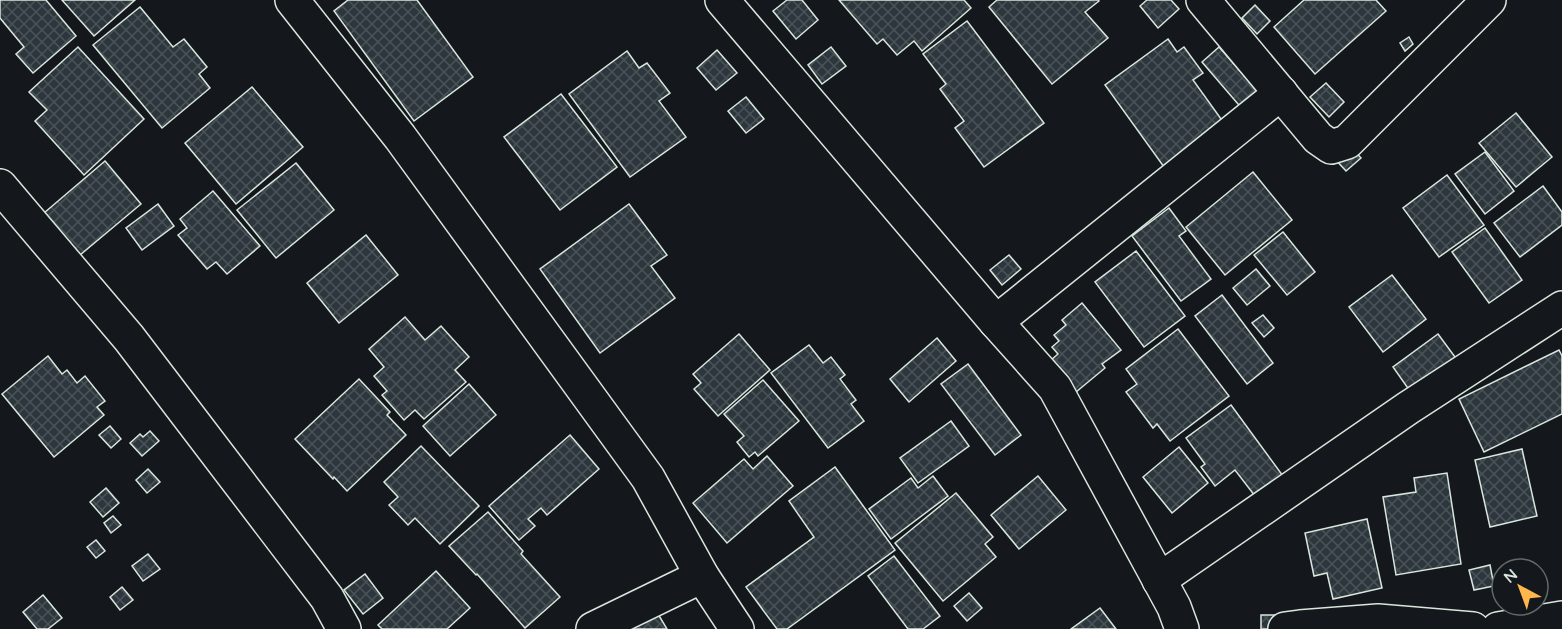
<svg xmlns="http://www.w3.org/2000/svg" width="1562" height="629" font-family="Quicksand,sans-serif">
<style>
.building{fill:url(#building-cross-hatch);stroke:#d8e6dc;stroke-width:1.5}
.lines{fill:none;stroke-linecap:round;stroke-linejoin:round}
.minor-casing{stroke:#d8e6dc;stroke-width:36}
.minor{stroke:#14181c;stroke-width:33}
</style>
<defs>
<pattern id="building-cross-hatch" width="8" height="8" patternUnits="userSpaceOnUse" patternTransform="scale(1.5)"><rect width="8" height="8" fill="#2c363c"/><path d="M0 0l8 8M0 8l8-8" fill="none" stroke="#4a5358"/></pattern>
</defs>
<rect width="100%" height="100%" fill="#14181c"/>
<!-- building -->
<g class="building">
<polygon points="0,0 46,0 76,36 33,73 16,54 24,47 0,18"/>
<polygon points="62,0 135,0 94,36"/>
<polygon points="348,0 417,0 473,77 414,121 334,11"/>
<polygon points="787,0 802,0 818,20 796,39 773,11"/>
<polygon points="839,0 964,0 971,8 922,51 914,41 897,55 883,39 877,44"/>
<polygon points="997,0 1098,0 1099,1 1085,12 1108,38 1052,84 989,7"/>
<polygon points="1147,0 1171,0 1179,9 1158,28 1140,6"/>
<polygon points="1304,0 1376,0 1386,11 1315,74 1274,27"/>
<polygon points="1255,5 1270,21 1257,34 1242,18"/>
<polygon points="140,7 173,47 184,39 207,67 199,74 210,88 162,128 93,45"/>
<polygon points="967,21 1044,123 984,167 955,128 964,121 940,89 946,84 923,54"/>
<polygon points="1409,37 1413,44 1405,51 1400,43"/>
<polygon points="1168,39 1177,52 1184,47 1203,73 1193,80 1224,123 1164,167 1105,85"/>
<polygon points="78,47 144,119 84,175 35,121 47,110 29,92"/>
<polygon points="831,47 846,66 822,84 808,65"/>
<polygon points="1219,47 1262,96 1244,111 1202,62"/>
<polygon points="717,50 737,73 716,90 697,68"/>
<polygon points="627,51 639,68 647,63 670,93 659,101 686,137 630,177 569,94"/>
<polygon points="1326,83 1344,102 1329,117 1310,97"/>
<polygon points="252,87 303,147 236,204 185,143"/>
<polygon points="561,94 617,167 560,210 504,137"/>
<polygon points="746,97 764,119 746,133 728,111"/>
<polygon points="1516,113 1552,157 1516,187 1479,143"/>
<polygon points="1348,144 1361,158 1346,171 1333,157"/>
<polygon points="1485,152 1514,191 1485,214 1455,174"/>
<polygon points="105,161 141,204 80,255 44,213"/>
<polygon points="296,163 334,210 276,258 237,210"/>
<polygon points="1253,172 1292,220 1225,275 1186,227"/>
<polygon points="1447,175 1484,225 1439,257 1403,208"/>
<polygon points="1543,186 1562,212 1562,225 1520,257 1494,223"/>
<polygon points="213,191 260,246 227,274 216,262 207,269 178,235 187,228 180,219"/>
<polygon points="158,204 174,226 142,250 126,228"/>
<polygon points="629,204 667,255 651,266 675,298 600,353 540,269"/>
<polygon points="1169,208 1186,231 1179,236 1211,279 1181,301 1132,236"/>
<polygon points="1485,228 1522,280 1489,303 1452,252"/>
<polygon points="1283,232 1315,272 1287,295 1254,255"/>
<polygon points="366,235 398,275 339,323 307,283"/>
<polygon points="1136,251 1185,316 1144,347 1095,282"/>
<polygon points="1009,255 1021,269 1002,285 990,270"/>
<polygon points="1256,269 1270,286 1247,305 1233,288"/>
<polygon points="1392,275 1426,319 1383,352 1349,307"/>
<polygon points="1222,295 1273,363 1247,384 1195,316"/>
<polygon points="1082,303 1121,350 1102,364 1105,368 1070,397 1044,366 1058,354 1052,347 1059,341 1054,335 1066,325 1062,320"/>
<polygon points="1263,315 1274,328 1264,337 1252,323"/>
<polygon points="405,317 425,340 441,326 469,357 455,370 466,382 424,419 415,410 404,420 382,395 387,391 374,376 384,367 369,349"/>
<polygon points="1178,329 1229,396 1170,441 1157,424 1153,428 1126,392 1137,384 1126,369"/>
<polygon points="739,334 770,370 718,416 694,389 701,383 693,374"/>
<polygon points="1438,334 1458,361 1412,394 1393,367"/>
<polygon points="937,338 956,361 909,402 890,379"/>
<polygon points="809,345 823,363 831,357 845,375 840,379 856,400 851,404 864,421 828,448 771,373"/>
<polygon points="1559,350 1562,356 1562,414 1484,452 1459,399"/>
<polygon points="48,356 62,374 67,370 77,383 85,376 105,401 97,407 104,415 54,457 2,394"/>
<polygon points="968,364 1021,435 995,455 941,384"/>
<polygon points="359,379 390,412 387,415 406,435 347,491 334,477 333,479 295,439"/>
<polygon points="763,380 799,421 758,456 755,452 749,457 737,442 744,436 724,414"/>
<polygon points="469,384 496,415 450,456 423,426"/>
<polygon points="1231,405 1283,476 1255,496 1235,470 1215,486 1201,467 1205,464 1186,438"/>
<polygon points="951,421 969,446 918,483 900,458"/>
<polygon points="110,426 121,439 111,448 99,435"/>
<polygon points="150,431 159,441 142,456 130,443 140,434 143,437"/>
<polygon points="570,435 599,469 547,515 541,508 528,519 535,526 519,540 489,506"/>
<polygon points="421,446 479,506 440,544 415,518 408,525 389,505 398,497 384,482"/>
<polygon points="1179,447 1208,483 1172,513 1143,477"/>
<polygon points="1522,449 1537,516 1490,527 1475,460"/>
<polygon points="767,456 793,486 727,543 693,503 744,459 753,469"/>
<polygon points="835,467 895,550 787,629 777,629 746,587 814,537 789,501"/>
<polygon points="148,469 160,482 147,493 136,480"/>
<polygon points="1447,473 1461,564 1396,575 1383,497 1416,492 1414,478"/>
<polygon points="933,476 948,496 891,539 869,509 911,478 918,488"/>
<polygon points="1038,476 1066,510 1019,549 991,515"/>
<polygon points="106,488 119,503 103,517 90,502"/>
<polygon points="956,493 993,537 985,544 996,557 943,601 895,543"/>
<polygon points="488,512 523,551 521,554 560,597 525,628 477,574 476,575 449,546"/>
<polygon points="113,516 121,525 111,533 104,523"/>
<polygon points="1367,519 1382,588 1333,599 1327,573 1314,576 1305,533"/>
<polygon points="96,540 105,551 96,558 87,547"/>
<polygon points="148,554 160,569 143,581 132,566"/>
<polygon points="894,556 940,616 923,629 908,629 868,576"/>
<polygon points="1490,565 1494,586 1474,590 1469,570"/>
<polygon points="436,571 470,608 447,629 382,629 378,625"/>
<polygon points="365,574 383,598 363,614 344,590"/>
<polygon points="122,587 133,600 120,610 110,597"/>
<polygon points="969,593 982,608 967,621 954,606"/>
<polygon points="43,595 62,618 48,629 37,629 23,612"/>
<polygon points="1100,608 1116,629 1071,629"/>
<polygon points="655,609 667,629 620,629"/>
<rect x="1261" y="615" width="16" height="14"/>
</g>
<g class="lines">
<defs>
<g id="minor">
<polyline points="292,0 400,137 648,478 702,576 737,629"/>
<polyline points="722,0 996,322 1055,388 1174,607 1182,629"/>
<polyline points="1203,0 1318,138 1331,147 1347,142 1489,0"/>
<polyline points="0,186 129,338 327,598 344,629"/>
<polyline points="996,322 1281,93"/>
<polyline points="1159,580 1408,408 1562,308"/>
<polyline points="593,629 702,576"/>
<polyline points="1285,629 1300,627 1378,621 1473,629"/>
<polyline points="1498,629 1562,618"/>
</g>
</defs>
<!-- minor casing -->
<use href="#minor" class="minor-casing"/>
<!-- minor -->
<use href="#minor" class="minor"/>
</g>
<!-- north arrow -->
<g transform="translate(1520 587) rotate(319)"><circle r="28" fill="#14181c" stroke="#626a69" stroke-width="1.5"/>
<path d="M0-4.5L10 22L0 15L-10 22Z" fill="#ffb74d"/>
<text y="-9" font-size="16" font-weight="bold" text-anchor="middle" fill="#d8e6dc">N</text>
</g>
</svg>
